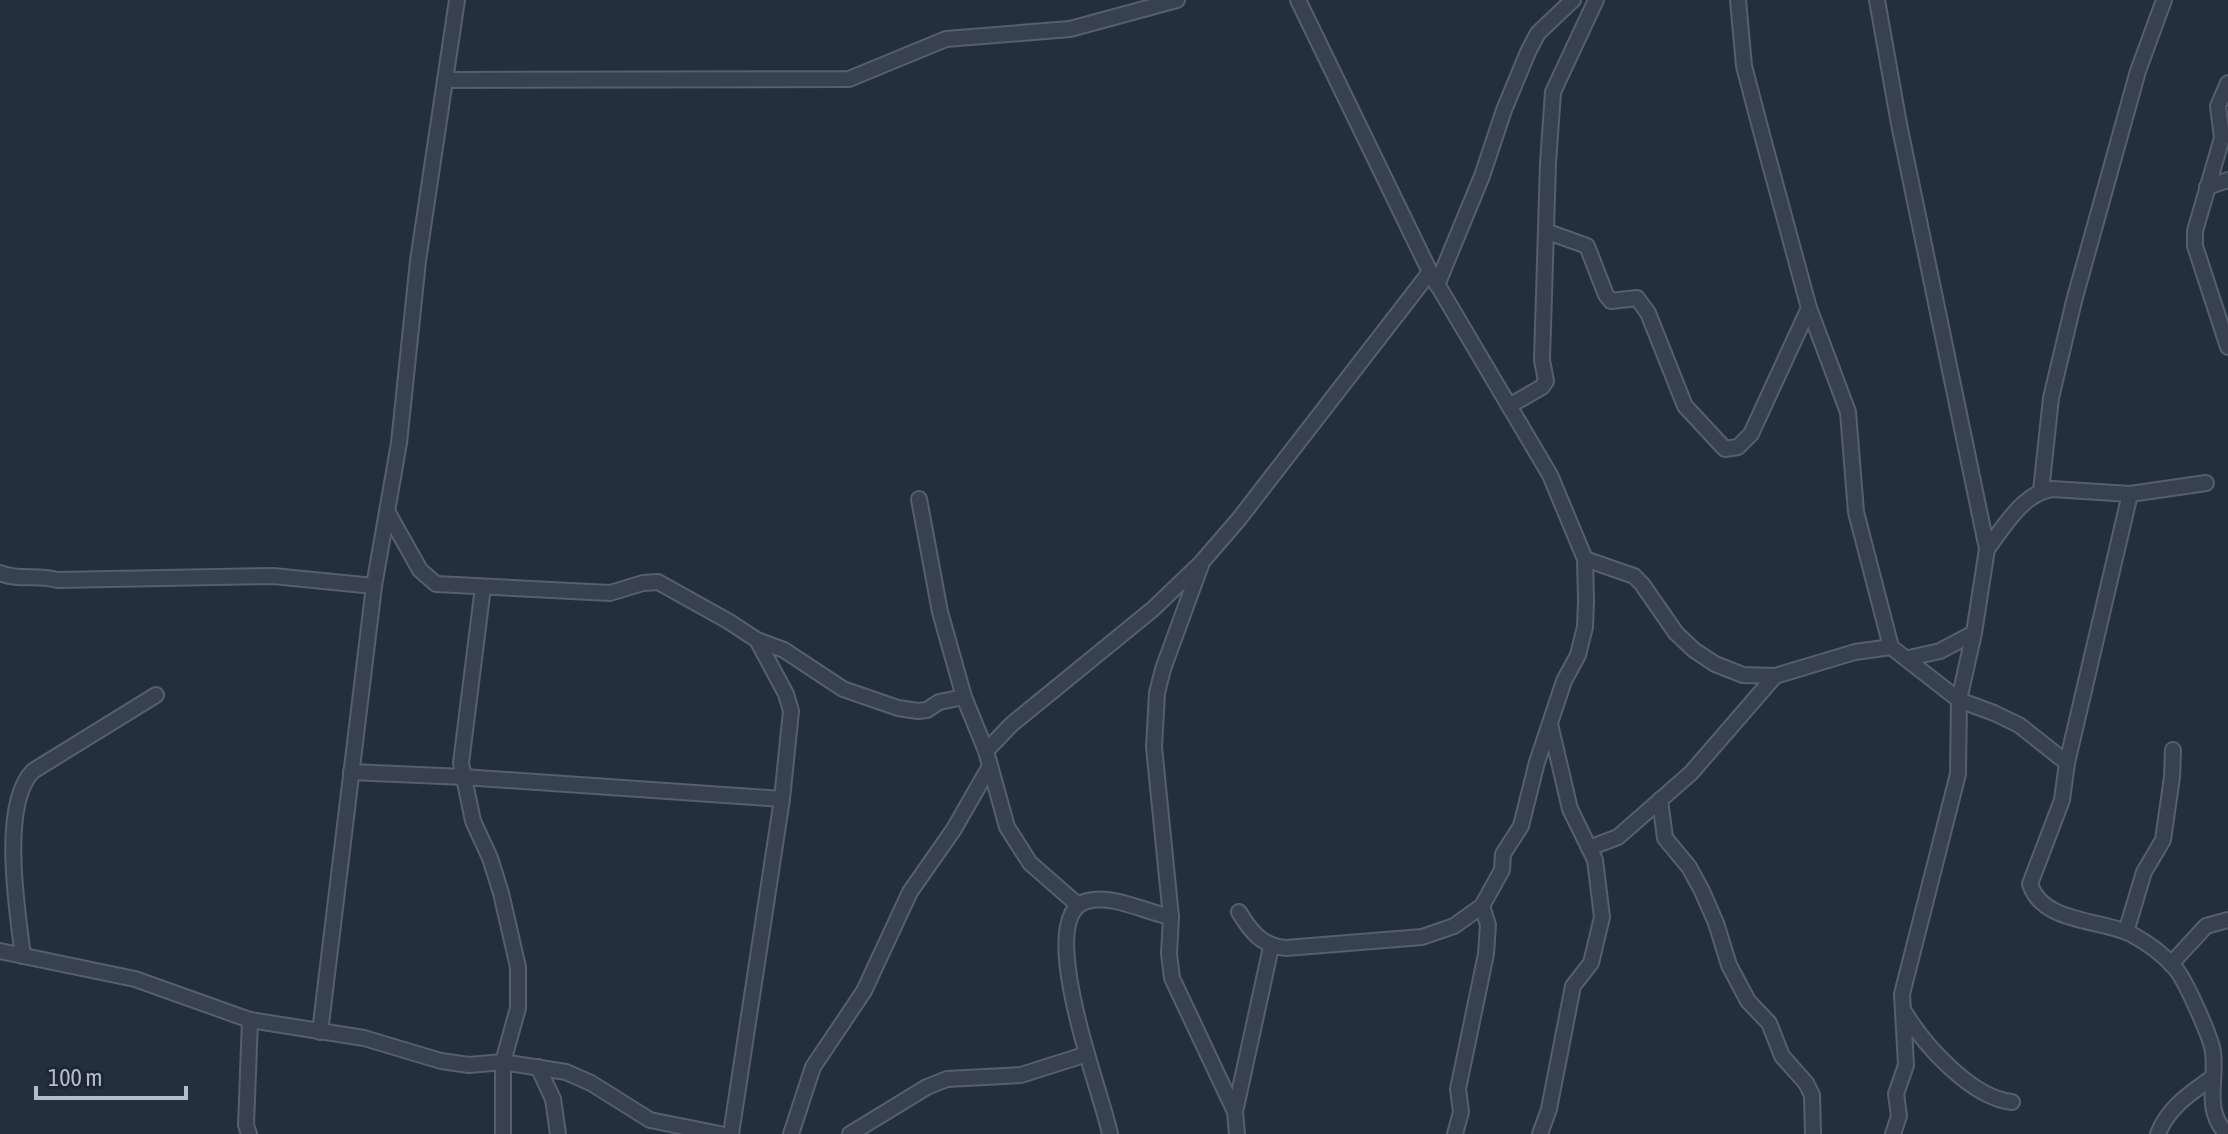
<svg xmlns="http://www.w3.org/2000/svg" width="2228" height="1134" font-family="'Asap Condensed',sans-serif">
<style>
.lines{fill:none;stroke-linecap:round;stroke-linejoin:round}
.minor-casing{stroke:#565f6c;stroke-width:18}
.minor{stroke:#38414e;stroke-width:14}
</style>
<rect width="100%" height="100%" fill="#242f3e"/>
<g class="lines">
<defs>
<g id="minor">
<polyline points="1738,0 1744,66 1765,146 1809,308 1848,412 1856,512 1891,647"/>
<polyline points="1877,0 1899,124 1987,549 1974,633 1959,700 1958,774 1902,994 1906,1065 1896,1094 1899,1116 1893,1134"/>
<polyline points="445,80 849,79 946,39 1070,29 1177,0"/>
<polyline points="2228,83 2218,106 2222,138 2195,231 2195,246 2228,347"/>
<polyline points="2207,187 2228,180"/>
<polyline points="1548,232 1587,246 1606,295 1611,301 1637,298 1648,313 1685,406 1725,449 1738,447 1751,434 1809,308"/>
<polyline points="1437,285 1482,176 1504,110 1528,52 1538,33 1573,0"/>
<polyline points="1509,406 1542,387 1546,381 1542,360 1548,163 1553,92 1596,0"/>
<polyline points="2041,491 2051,398 2074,301 2138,71 2164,0"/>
<path d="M2130,494L2067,763L2062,800L2030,884C2042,923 2100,919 2131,934C2146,942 2164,955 2175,968C2185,979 2211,1037 2213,1052C2217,1081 2203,1110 2227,1134"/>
<polyline points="919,499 940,612 964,697 986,751 1007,827 1030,863 1078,905"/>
<polyline points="388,513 420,570 436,584 610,593 643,583 658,582 728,621 757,640 784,650 843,689 898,708 918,711 927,710 939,702 964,697"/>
<path d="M1987,549C2004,527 2023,493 2052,489L2130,494L2206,483"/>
<polyline points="1585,559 1634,576 1642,584 1676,633 1694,650 1715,664 1743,675 1775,676 1855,652 1891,647 1959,700 1994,713 2019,725 2067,763"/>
<polyline points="1201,565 1163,669 1157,693 1154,747 1171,917 1169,954 1172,978 1235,1112 1237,1134"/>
<path d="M0,573C19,581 37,574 57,580L273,576L374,586"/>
<polyline points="483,587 461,763 473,821 490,858 501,893 518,967 518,1008 503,1062 503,1134"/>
<polyline points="1909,658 1940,651 1974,633"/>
<polyline points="986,751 1012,724 1153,609 1201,563 1239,519 1430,272"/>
<polyline points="351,772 464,777 782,799"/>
<polyline points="1660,800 1665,838 1689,867 1702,891 1716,923 1729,965 1748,1001 1769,1023 1782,1056 1806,1083 1812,1095 1813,1134"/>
<polyline points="1589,848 1618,837 1691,773 1775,676"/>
<path d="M1239,912C1251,932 1262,946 1286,948L1422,937L1454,926L1482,906L1502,870L1503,854L1521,826L1537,762L1564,681L1578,655L1585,627L1586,601L1585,559L1550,475L1430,272L1298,0"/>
<polyline points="2126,932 2144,872 2163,840 2172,777 2173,750"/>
<polyline points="0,951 135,979 250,1020 364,1038 441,1061 469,1065 503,1062 566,1072 591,1083 650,1120 720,1134"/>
<path d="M23,956C17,910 0,804 33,771L156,695"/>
<polyline points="2171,964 2206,926 2228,920"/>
<path d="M1905,1013C1925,1046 1972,1098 2012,1102"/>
<polyline points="320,1032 374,586 399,443 418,261 457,0"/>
<polyline points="538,1067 553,1099 558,1134"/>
<polyline points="1235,1112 1271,947"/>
<polyline points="249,1134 246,1125 250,1020"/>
<polyline points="731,1134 782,799 791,711 786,694 757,640"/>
<polyline points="791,1134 813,1067 864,991 910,892 954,829 990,766"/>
<polyline points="850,1134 927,1087 947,1079 1021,1075 1087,1054"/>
<path d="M1110,1134C1103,1096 1032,916 1087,901C1113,894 1145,912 1171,917"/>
<polyline points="1455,1134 1461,1112 1458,1089 1486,954 1488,925 1482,906"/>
<polyline points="1540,1134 1549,1109 1573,986 1591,963 1602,917 1595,860 1570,809 1550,724"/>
<path d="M2158,1134C2168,1107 2191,1093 2213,1077"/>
</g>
</defs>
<!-- minor casing -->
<use href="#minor" class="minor-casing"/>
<!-- minor -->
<use href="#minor" class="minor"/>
</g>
<!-- scale -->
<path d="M36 1086v12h150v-12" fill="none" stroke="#b4bcc9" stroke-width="4"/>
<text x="48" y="1086" font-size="24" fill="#b4bcc9" stroke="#1d2633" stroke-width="6" paint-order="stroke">100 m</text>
</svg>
